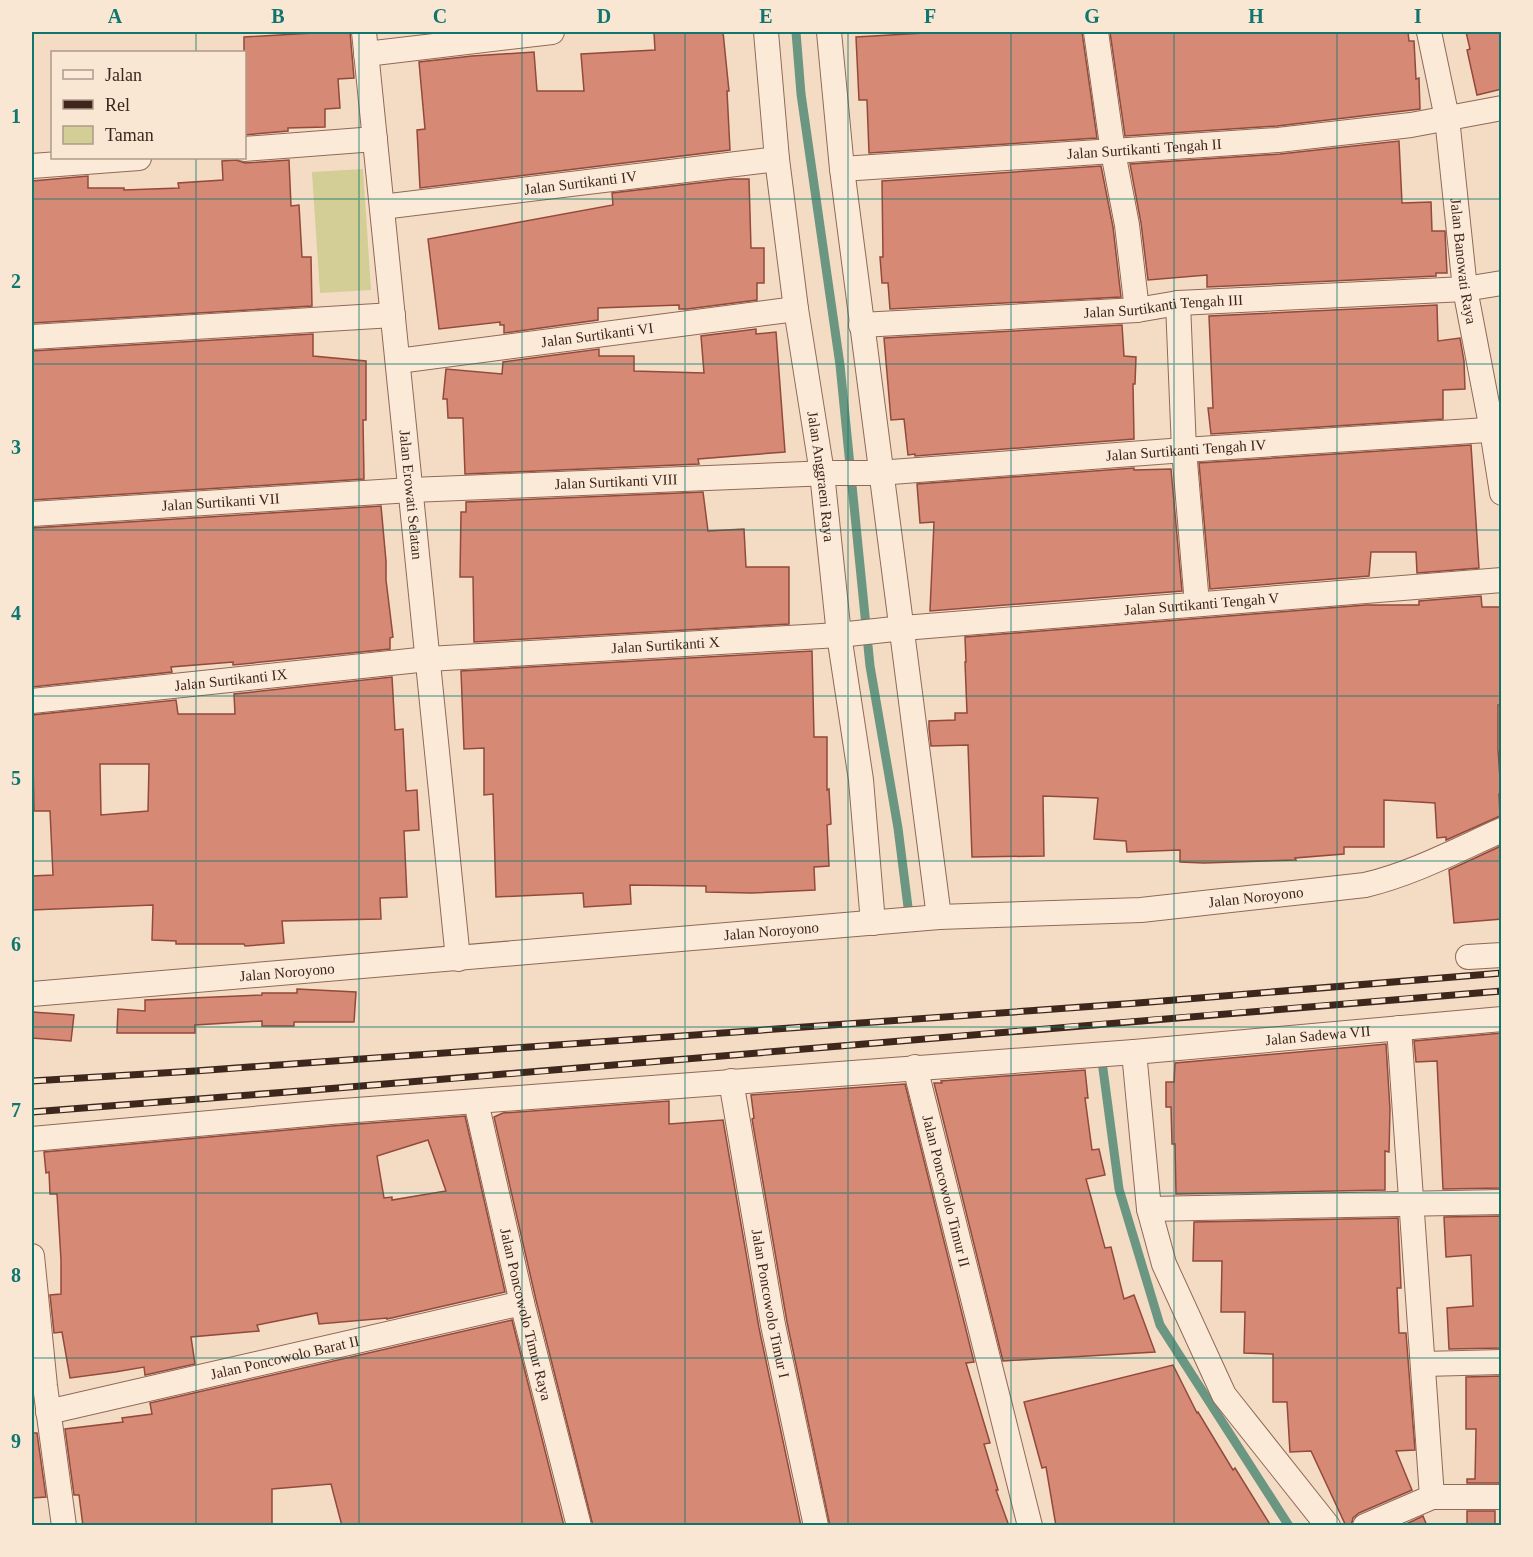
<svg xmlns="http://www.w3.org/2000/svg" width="1533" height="1557" font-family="'Times New Roman',serif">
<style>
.green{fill:#d3cd96}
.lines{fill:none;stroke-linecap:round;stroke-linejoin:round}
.stream{stroke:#6b9682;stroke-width:9}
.building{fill:#d68975;stroke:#934a3a;stroke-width:1.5;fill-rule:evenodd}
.minor-casing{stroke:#906958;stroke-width:26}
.minor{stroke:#fcead8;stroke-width:24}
.rail-casing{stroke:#3f261d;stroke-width:7}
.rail{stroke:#f9e7d4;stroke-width:4.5;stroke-dasharray:14;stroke-linecap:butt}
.grid{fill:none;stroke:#0f766e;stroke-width:1.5;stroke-opacity:0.55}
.labels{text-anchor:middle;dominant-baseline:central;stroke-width:5;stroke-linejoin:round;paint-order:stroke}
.street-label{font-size:15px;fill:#3f261d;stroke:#f9e7d4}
.neatline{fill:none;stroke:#0f766e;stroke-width:2}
.grid-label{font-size:20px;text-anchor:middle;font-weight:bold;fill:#0f766e}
</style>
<rect width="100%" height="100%" fill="#f3dbc4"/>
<!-- green -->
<polygon class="green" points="363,169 371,290 320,293 312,172"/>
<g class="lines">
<!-- stream -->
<g class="stream">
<polyline points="796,32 801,94 840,365 870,666 898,828 908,907"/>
<polyline points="1101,1054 1119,1189 1160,1325 1289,1526"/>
</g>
</g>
<!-- building -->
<g class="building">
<polygon points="330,32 350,32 354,78 338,79 340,108 325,109 325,127 288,128 288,131 244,135 244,37"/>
<polygon points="679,32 723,32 729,91 727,91 730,150 420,188 417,130 425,129 419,62 472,56 534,52 537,91 584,91 581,54 655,50 654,33"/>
<polygon points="942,32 1082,32 1097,138 869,153 867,100 859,100 856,37"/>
<polygon points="1110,32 1408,32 1409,41 1414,41 1416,79 1419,78 1420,109 1277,126 1125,136"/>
<polygon points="1466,32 1502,32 1502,89 1477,95 1467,50 1470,49"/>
<polygon points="1399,141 1402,203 1431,202 1432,231 1445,231 1447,273 1436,273 1436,276 1207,287 1207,275 1148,280 1141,223 1130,164 1280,154"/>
<polygon points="236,160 245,163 289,160 291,206 299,205 302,257 311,257 312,306 32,323 32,181 88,176 88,188 124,188 124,190 179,188 178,183 223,180 222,161"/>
<polygon points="1101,166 1113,227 1121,297 890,309 888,283 882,283 880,257 883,257 882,181"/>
<polygon points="732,179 749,179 751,248 764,248 764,283 757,283 757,300 687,309 679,309 679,305 598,308 598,320 504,333 504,325 500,325 500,322 439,329 428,239 613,205 612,193"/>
<polygon points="1437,305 1438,341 1460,338 1464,361 1465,389 1443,390 1443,419 1211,434 1208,408 1213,408 1209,316"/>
<polygon points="1122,325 1124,356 1136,357 1135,384 1133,384 1134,439 915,456 915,454 908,455 904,419 891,420 884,338"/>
<polygon points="756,329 756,334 776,332 785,452 698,459 699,464 465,474 463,418 448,418 447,399 443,399 446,369 502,374 503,362 599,349 599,356 634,356 634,371 704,373 701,336"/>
<polygon points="313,334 313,356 366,361 366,420 363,420 364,479 32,500 32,351"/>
<polygon points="1471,445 1479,568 1417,573 1416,552 1371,552 1369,576 1210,589 1199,463"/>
<polygon points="1134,468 1134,470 1171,469 1182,591 930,611 934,522 920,523 917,484"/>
<polygon points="703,492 708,531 744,529 746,567 789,567 789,624 474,642 473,577 460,577 461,512 466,512 466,502"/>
<polygon points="381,506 386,561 386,580 393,637 390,638 390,649 233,665 233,662 171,667 172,672 32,687 32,528"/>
<polygon points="1481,596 1482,607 1502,607 1502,705 1498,705 1498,749 1501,794 1499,794 1500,816 1446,840 1446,837 1437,838 1435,803 1384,800 1384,847 1344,847 1344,854 1295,858 1296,860 1204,863 1180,862 1180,850 1127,852 1126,841 1094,839 1098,798 1043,796 1044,856 972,857 968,745 931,746 929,728 929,721 955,720 955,713 967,713 965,662 966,662 965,637 1366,605 1419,605 1419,601"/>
<polygon points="812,651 814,737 827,737 827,790 829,789 831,824 827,825 829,866 814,867 815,890 751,893 706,892 706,886 630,885 631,904 584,907 583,893 496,897 493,794 484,795 484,748 464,749 461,671"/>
<path d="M392,677L395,730L403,729L406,791L417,790L419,830L404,831L407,897L380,898L381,919L282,921L284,943L245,946L244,944H176V941L152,940L153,905L32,910V876L53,875L50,811H34L32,715L176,700L178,714H235L234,694ZM100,764H149L148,811L101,815Z"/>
<polygon points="1501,846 1502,919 1454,923 1449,870"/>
<polygon points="297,989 356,992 354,1022 294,1022 294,1026 262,1026 262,1021 195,1025 195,1033 117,1033 118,1009 145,1011 145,1000 262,995 262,993 297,993"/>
<polygon points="32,1012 74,1015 71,1041 32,1038"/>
<polygon points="1502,1033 1502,1188 1443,1189 1437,1061 1416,1062 1414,1041"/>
<polygon points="1386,1044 1390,1109 1389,1152 1385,1151 1385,1190 1176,1194 1175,1144 1172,1144 1171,1107 1166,1107 1166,1082 1174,1082 1175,1063"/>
<polygon points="1085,1070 1088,1098 1085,1098 1092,1150 1099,1149 1105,1175 1086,1179 1105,1248 1111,1247 1124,1299 1134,1295 1155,1352 1003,1361 934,1083 942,1083 941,1081"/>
<polygon points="905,1084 974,1362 966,1363 990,1443 984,1444 998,1490 996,1490 1009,1526 830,1526 787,1322 752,1119 754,1118 751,1095"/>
<polygon points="669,1101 669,1124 723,1120 759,1328 801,1526 593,1526 536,1300 494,1117 503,1113"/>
<path d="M465,1116L505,1292L387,1319V1318L319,1324L317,1313L257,1325L259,1331L191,1337L195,1364L145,1375L144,1367L115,1372L70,1378L62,1332L54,1333L50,1295L61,1294V1260L57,1194H50L49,1172L46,1173L44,1152L332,1126ZM428,1140L446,1191L392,1200V1197L384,1198L377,1156Z"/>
<polygon points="1502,1216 1502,1348 1449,1349 1447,1308 1473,1306 1471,1255 1446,1257 1444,1217"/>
<polygon points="1398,1218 1401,1288 1397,1288 1399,1333 1406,1333 1415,1450 1396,1451 1412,1490 1359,1513 1353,1518 1351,1526 1346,1526 1311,1451 1290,1452 1287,1402 1273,1402 1273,1354 1244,1353 1245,1312 1221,1312 1222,1261 1193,1261 1194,1222"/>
<polygon points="512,1320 564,1526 342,1526 331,1484 272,1489 272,1526 83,1526 79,1495 74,1495 65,1429 123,1422 122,1418 152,1414 150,1403"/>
<polygon points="1173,1365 1197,1413 1198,1412 1233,1470 1235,1468 1271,1526 1056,1526 1046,1467 1042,1468 1024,1402"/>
<polygon points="1502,1376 1502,1483 1467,1483 1467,1479 1475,1479 1476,1429 1466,1429 1466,1377"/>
<polygon points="32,1433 37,1433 46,1497 32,1498"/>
<rect x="1467" y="1511" width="28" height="15"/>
<polygon points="1423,1516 1427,1526 1402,1526"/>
</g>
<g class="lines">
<defs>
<g id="minor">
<path id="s1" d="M364,32L458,959"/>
<path id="s2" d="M766,32L777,159L796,309L822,473L839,635L861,780L873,923"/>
<polyline points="829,32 842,169 939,917"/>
<polyline points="1096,32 1113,152 1127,225 1137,310"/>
<path id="s3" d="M1429,32L1447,118L1465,289L1492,430L1502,493"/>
<polyline points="366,54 552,32"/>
<polyline points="244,149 375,139"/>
<polyline points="32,166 139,158"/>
<path id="s4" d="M842,169L1278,140L1411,125L1502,108"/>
<path id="s5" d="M382,207L777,159"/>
<polyline points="1178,303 1184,450 1197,604"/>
<path id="s6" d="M861,325L1137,310L1178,303L1465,289L1502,283"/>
<polyline points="32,337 393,315"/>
<path id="s7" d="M398,361L796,309"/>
<path id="s8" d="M32,514L411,490L830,473H878L1184,450L1502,429"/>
<path id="s9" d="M32,701L428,659L839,635L903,628L1502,580"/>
<polyline points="1468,957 1502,955"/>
<path id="s10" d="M32,994L939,917L1141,910L1365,885C1412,874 1457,850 1502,830"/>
<polyline points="1134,1052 1149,1209 1164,1264 1224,1395 1328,1526"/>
<path id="s11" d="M915,1067L1030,1526"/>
<path id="s12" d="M731,1081L773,1325L816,1526"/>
<path id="s13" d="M476,1102L522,1303L579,1526"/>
<path id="s14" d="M32,1139L330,1112L1134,1052L1502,1019"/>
<polyline points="1149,1209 1502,1202"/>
<polyline points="32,1256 45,1386 64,1526"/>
<polyline points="1423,1364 1502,1362"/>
<path id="s15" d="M48,1412L522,1303"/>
<polyline points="1432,1497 1502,1497"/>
<path d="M1365,1526L1432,1497C1422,1340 1409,1184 1399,1028"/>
</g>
</defs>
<!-- minor casing -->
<use href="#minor" class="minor-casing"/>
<!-- minor -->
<use href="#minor" class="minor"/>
<defs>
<g id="rail">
<polyline points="32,1081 195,1071 1138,1003 1502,973"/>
<path d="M32,1112C522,1075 1011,1030 1502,991"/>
</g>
</defs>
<!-- rail casing -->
<use href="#rail" class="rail-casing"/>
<!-- rail -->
<use href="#rail" class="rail"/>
</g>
<!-- grid -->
<path class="grid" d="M196,32V52M359,32V1526M522,32V1526M685,32V1526M848,32V1526M1011,32V1526M1174,32V1526M1337,32V1526M196,158V1526M32,199H1502M32,364H1502M32,530H1502M32,696H1502M32,861H1502M32,1027H1502M32,1193H1502M32,1358H1502"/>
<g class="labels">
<!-- street labels -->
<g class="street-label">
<text stroke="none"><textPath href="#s4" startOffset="303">Jalan Surtikanti Tengah II</textPath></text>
<text stroke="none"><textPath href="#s5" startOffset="200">Jalan Surtikanti IV</textPath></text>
<text stroke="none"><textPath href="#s3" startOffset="232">Jalan Banowati Raya</textPath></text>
<text stroke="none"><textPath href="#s6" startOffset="303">Jalan Surtikanti Tengah III</textPath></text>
<text stroke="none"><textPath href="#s7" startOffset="201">Jalan Surtikanti VI</textPath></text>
<text stroke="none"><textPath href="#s8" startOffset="1156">Jalan Surtikanti Tengah IV</textPath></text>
<text stroke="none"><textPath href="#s2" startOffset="448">Jalan Anggraeni Raya</textPath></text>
<text stroke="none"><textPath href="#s8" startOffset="585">Jalan Surtikanti VIII</textPath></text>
<text stroke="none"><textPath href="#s1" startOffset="465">Jalan Erowati Selatan</textPath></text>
<text stroke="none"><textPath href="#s8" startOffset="189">Jalan Surtikanti VII</textPath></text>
<text stroke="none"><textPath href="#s9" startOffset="1174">Jalan Surtikanti Tengah V</textPath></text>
<text stroke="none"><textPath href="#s9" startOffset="636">Jalan Surtikanti X</textPath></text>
<text stroke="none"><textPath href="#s9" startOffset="200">Jalan Surtikanti IX</textPath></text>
<text stroke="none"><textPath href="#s10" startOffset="1228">Jalan Noroyono</textPath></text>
<text stroke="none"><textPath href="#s10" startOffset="742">Jalan Noroyono</textPath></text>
<text stroke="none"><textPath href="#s10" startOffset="256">Jalan Noroyono</textPath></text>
<text stroke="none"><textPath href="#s14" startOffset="1290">Jalan Sadewa VII</textPath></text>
<text stroke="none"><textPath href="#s11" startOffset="128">Jalan Poncowolo Timur II</textPath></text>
<text stroke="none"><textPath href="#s12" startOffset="226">Jalan Poncowolo Timur I</textPath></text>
<text stroke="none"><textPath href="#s13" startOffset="218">Jalan Poncowolo Timur Raya</textPath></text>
<text stroke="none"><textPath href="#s15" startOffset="243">Jalan Poncowolo Barat II</textPath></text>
</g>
</g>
<!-- border -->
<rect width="1533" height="1557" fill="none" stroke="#f9e7d4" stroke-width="66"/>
<!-- legend -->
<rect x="51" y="51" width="195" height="108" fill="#f9e7d4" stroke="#af9a8b" stroke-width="1.5"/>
<rect x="63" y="70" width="30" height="9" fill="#fcead8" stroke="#af9a8b" stroke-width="1.5"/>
<text x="105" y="81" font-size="18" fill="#3f261d">Jalan</text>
<rect x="63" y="100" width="30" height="9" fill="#3f261d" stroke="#af9a8b" stroke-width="1.5"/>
<text x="105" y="111" font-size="18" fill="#3f261d">Rel</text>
<rect x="63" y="126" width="30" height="18" fill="#d3cd96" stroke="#af9a8b" stroke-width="1.5"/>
<text x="105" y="141" font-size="18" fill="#3f261d">Taman</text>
<rect x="33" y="33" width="1467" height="1491" class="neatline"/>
<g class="grid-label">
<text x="115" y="23">A</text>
<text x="278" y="23">B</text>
<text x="440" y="23">C</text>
<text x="604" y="23">D</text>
<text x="766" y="23">E</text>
<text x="930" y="23">F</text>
<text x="1092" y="23">G</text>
<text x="1256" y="23">H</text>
<text x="1418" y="23">I</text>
<text x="16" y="123">1</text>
<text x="16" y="288">2</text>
<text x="16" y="454">3</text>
<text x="16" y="620">4</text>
<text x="16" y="785">5</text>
<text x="16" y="951">6</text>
<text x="16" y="1117">7</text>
<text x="16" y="1282">8</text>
<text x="16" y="1448">9</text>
</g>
</svg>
